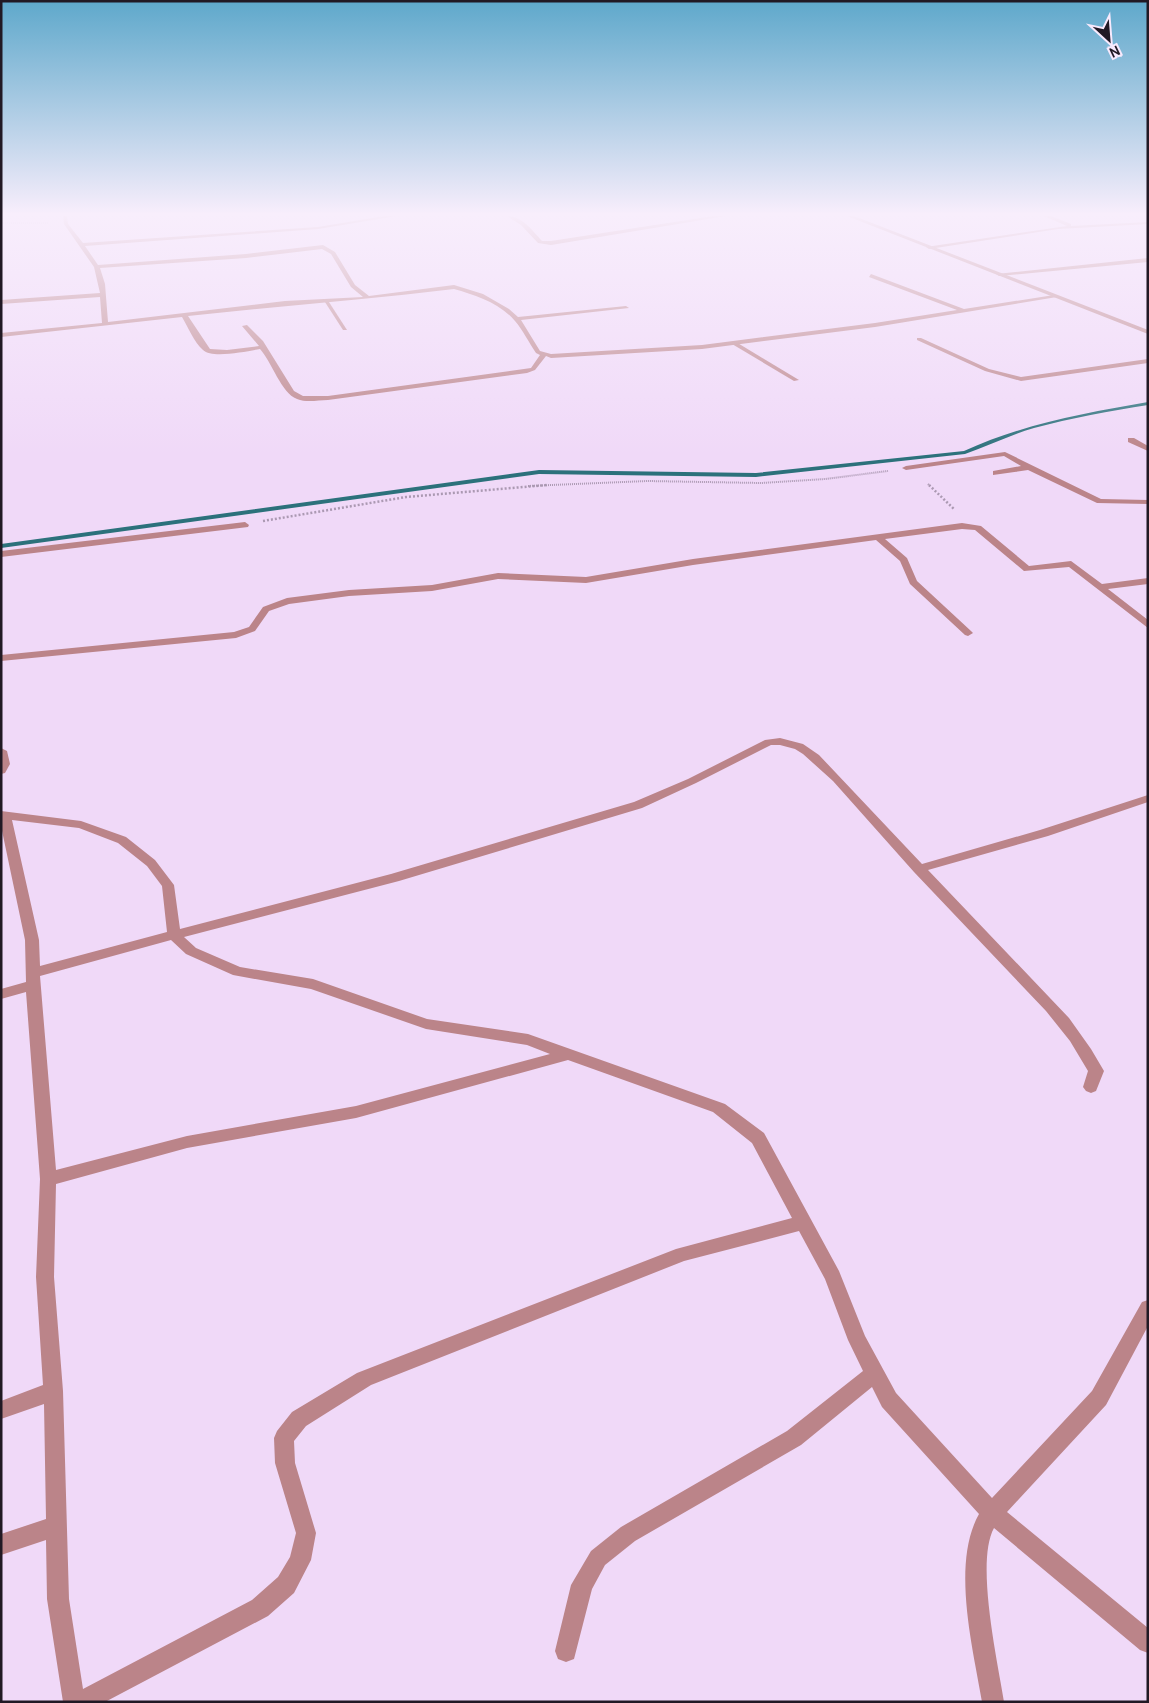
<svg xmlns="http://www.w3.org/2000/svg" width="1149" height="1703" font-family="Cabin,sans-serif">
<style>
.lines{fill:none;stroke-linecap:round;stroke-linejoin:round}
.stream{fill:#2c717b;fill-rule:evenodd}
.path-far2{stroke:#ab99b2;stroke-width:1;stroke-dasharray:1 1;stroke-linecap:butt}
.path-far1{stroke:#ab99b2;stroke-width:2;stroke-dasharray:1 1;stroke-linecap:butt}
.path{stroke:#ab99b2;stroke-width:2.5;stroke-dasharray:2 2;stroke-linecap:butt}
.service{fill:#bb8489;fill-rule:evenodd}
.minor{fill:#bb8489;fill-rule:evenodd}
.tertiary{fill:#bb8489;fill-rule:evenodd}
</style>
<rect width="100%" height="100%" fill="#f0d9f8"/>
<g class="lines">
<!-- stream -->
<path class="stream" d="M1148,402V405C1110,411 1071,418 1034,428C1010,435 988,446 965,454L756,477L539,474L1,548V544L539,470L756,473L964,451C1023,424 1085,413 1148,402Z"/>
<!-- path-far2 -->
<polyline class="path-far2" points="1,223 48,223"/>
<!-- path-far1 -->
<g class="path-far1">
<polyline points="928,484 930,486"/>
<polyline points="528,486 647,481 761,483 825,479 888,471"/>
</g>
<!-- path -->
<g class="path">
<polyline points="929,485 954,509"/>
<polyline points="263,521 406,497 547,485"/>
</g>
<!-- service -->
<g class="service">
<polygon points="323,299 327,299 347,330 343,330"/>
<polygon points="732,342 736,342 799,380 794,381 732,344"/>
<polygon points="1128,438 1134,438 1148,446 1148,451 1128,442"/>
</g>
<!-- minor -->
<g class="minor">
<path d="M63,216H67L68,224L83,243L318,227L384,216H397L318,229L85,246L98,265L246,254L323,245L335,252L355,285L369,296L454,285L483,294L509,309L518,317L626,306L629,308L521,320L540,351L551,354L702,345L875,323L957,310L869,277L871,274L964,309L1054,295L1057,297L875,327L702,349L551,358L546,356L535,370L527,373L328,400C318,400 307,403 297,399C281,393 272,362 260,349C248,351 212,359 203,350C194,342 188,327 182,317L1,337V333L102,323L100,297L1,304V300L100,293L94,267L64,224ZM322,249L331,254L351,287L363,297L285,301L108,322L105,284L100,268L246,258ZM454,289C475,295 500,303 515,321C523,330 529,343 536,353L540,355L531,368L328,396H303L294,391L263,341L247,325L242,326L259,346L227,350L210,349L188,316C276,306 365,300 454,289Z"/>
<path d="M507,216C522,216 532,230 542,241H551L713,216H726L551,245L538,243L521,225Z"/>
<polygon points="1044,216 1051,216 1071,224 1071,226 1148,222 1148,224 1058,229 929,249 926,247 1067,226"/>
<polygon points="1148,258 1148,262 999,276 996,274"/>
<polygon points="917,338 921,338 989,369 1021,377 1148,359 1148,363 1021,381 985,371 917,340"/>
<polygon points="1005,452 1101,499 1148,500 1148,504 1097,503 1028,470 993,475 993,471 1021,466 1004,456 906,470 902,468 906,466"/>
<polygon points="245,522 249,525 248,527 1,557 1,551"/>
<polygon points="962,523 981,526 1029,566 1071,561 1102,584 1148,578 1148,584 1108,589 1148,620 1148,628 1069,567 1024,571 975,530 962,529 885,539 907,558 917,581 971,631 973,633 968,636 965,635 910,584 900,561 876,540 693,565 586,583 498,579 432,591 349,596 289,604 269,611 255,631 236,638 1,661 1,655 234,632 249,627 263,607 287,598 349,590 432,585 498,573 586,577 693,559"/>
<path d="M780,738L803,744L819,755L922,864L1040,830L1148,795V802L1048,836L928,870L1069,1018L1091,1049L1104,1071L1096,1091L1091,1093L1086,1091L1083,1087L1088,1071L1070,1041L1046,1011L914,872L833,781L803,754L795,749L780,745H771L696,783L642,808L399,881L184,937L196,948L240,967L313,979L427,1019L528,1034L725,1104L764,1133L839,1271L865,1336L896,1393L992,1498L1092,1391L1142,1302L1148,1300V1326L1106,1405L1007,1512L1148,1628V1653L1140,1650L994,1528C975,1562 998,1663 1004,1702H982C973,1648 951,1564 979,1514L882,1407L872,1387L801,1445L635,1541L605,1565L592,1589L574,1659L566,1662L558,1659L555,1651L571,1585L591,1551L621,1527L787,1431L863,1371L848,1340L825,1279L799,1231L684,1261L371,1385L306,1426L294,1441L295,1463L316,1533L311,1560L294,1593L268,1616L105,1702H63L47,1599L46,1540L1,1555V1534L46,1519L44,1404L1,1419V1401L43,1385L36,1277L40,1179L26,992L1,999V989L26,982L25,940L1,826V811L81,821L126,837L155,860L174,885L180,929L391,874L634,802L688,779L765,740ZM12,820L79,828L118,843L147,866L162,886L167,932L40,966L39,940ZM171,940L186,954L233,975L311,989L426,1029L527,1045L550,1054L356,1106L187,1136L56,1170L40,976ZM568,1060L713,1112L752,1143L792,1218L676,1249L357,1373L292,1412L277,1431L274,1438L275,1463L296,1533L290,1557L278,1577L252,1600L83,1689L69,1599L63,1391L54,1277L56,1184L187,1148L356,1118Z"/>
<polygon points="1,748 7,751 10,764 5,773 1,774"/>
</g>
<!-- tertiary -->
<polygon class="tertiary" points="847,216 854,216 1148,330 1148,334"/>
</g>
<!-- sky -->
<linearGradient id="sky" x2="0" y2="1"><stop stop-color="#5ea8cb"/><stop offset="0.47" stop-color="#f8eefc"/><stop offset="1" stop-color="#f8eefc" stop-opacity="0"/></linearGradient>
<rect width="1149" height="455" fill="url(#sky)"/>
<!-- border -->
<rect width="1149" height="1703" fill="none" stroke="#211924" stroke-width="5"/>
<!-- north arrow -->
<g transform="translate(1109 40) rotate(154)" stroke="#f8eafd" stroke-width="4" paint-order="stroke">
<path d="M0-4L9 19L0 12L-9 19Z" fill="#211924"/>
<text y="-8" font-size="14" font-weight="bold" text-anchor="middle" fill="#211924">N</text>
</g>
</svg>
